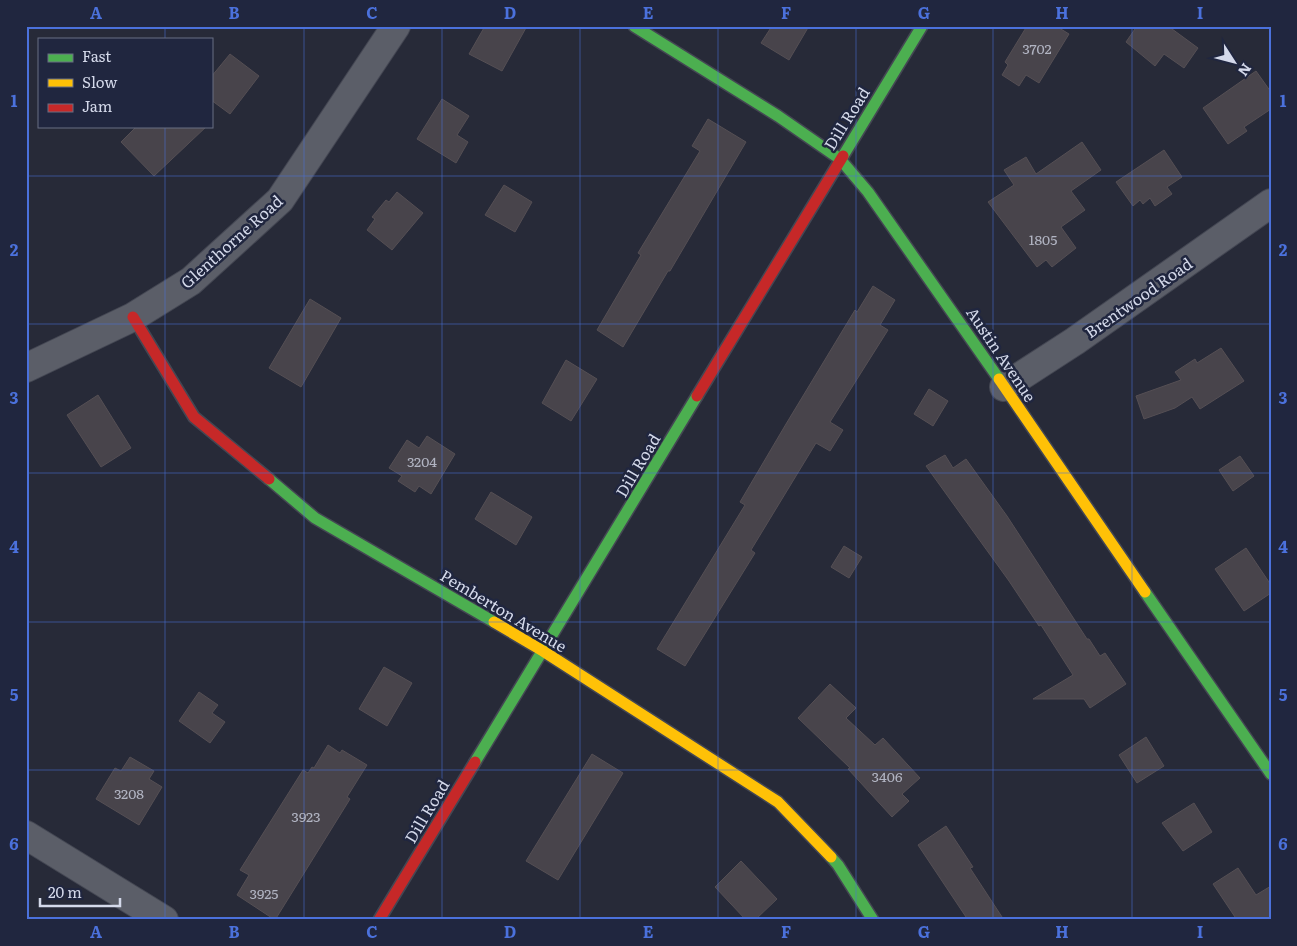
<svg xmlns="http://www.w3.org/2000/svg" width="1297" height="946" font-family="Literata,serif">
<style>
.building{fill:#48444b;stroke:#554f54}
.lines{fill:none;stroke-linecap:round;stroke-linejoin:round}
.street-casing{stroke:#444753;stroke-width:30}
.fast-casing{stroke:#444753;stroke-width:14}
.slow-casing{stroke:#444753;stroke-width:14}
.jam-casing{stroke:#444753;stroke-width:14}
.street{stroke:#5b5e68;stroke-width:28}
.fast{stroke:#4caf50;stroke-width:11}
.slow{stroke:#ffc107;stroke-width:11}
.jam{stroke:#c62828;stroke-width:11}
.grid{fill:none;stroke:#4b71dc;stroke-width:1;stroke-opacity:0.55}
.labels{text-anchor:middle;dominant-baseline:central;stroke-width:5;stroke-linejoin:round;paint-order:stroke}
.number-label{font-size:14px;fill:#b1b4c2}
.street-label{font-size:16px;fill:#d4d9ea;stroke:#20263f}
.neatline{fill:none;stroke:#4b71dc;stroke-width:2}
.grid-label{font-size:16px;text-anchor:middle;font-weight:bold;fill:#4b71dc}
</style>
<rect width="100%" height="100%" fill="#272a38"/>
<!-- building -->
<g class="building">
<polygon points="485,26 527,26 502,71 469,54"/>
<polygon points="772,26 809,26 789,60 761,43"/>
<polygon points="1027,26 1056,26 1069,34 1039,83 1026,75 1019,86 1002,75 1008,65 1005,62"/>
<polygon points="1137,26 1168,26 1198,48 1184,68 1164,54 1155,66 1126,42"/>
<polygon points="230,54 259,76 230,114 211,100 211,77"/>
<polygon points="1256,71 1271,92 1271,109 1244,127 1247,131 1228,144 1203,108"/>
<polygon points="442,99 469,116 457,135 468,142 456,163 417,139"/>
<polygon points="708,119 746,142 670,271 668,271 623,347 597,330 641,255 638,253 700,151 692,146"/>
<polygon points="137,126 207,126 154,176 121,142"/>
<polygon points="1082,142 1101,170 1071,191 1085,210 1061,227 1076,248 1052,267 1046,260 1037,267 988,202 1014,185 1004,170 1026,157 1036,174"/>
<polygon points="1164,150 1182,177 1167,187 1172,194 1155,206 1150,198 1143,204 1140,200 1133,206 1116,182"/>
<polygon points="504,185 532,202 515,232 485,215"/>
<polygon points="397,192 423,213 392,250 367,230 375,219 372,217 386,200 389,202"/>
<polygon points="873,286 895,300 880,325 888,330 830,422 843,430 830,451 816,443 751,550 755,553 685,666 657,649 745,505 740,502 786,424 855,310 857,312"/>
<polygon points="310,299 341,318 301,387 269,368"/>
<polygon points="1221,348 1244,381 1200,409 1192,397 1175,408 1144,419 1136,396 1181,380 1175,372 1195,359 1197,363"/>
<polygon points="566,360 597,379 571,421 542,403"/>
<polygon points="929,389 948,401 933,426 914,414"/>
<polygon points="98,395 131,448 101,467 67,415"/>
<polygon points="427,436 455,454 431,494 419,486 415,492 398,481 402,476 389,468 407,440 419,448"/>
<polygon points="945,455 953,468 966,459 1007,516 1087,639 1089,639 1100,656 1105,653 1126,684 1090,708 1084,699 1033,699 1073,675 1041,625 1039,626 1009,581 926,466"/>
<polygon points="1240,456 1254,476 1233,491 1219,470"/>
<polygon points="491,492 532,517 516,545 475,519"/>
<polygon points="844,546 862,557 849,578 831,567"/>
<polygon points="1246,548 1271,585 1271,593 1244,611 1215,569"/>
<polygon points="384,667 412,683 387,726 359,709"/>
<polygon points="830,684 856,708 846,718 875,745 883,738 920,778 902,794 909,801 892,817 848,769 850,768 798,718"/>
<polygon points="199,692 218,705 212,713 225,722 210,743 179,721"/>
<polygon points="1146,737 1164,766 1137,783 1119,755"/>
<polygon points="328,745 340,753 342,750 367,765 347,797 350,799 275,920 237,895 249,875 240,870 303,770 308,773 312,767 314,768"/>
<polygon points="592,754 623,773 558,880 526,861"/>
<polygon points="130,757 154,771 149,779 162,787 139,825 96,799 115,768 121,771"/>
<polygon points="1194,803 1212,832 1183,851 1162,823"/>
<polygon points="946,826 973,867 970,868 1004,920 968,920 918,845"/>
<polygon points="741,861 777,899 755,920 746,920 715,887"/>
<polygon points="1238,868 1256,895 1271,886 1271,920 1237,920 1213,884"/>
</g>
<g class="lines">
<defs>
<g id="street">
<polyline points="26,368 133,317 191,281 280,200 396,26"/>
<polyline points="1004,387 1075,341 1271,203"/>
<polyline points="26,835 164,920"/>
</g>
<g id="fast">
<polyline points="634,26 778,116 840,159 868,192 999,379"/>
<polyline points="843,156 922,26"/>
<polyline points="269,479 315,518 494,622"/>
<polyline points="1145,592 1271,774"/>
<polyline points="475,762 697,396"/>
<polyline points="831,857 838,865 873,920"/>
</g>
<g id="slow">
<polyline points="999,379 1145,592"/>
<polyline points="494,622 543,651 778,802 831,857"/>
</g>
<g id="jam">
<polyline points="133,317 194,417 269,479"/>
<polyline points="697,396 843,156"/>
<polyline points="379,920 475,762"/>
</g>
</defs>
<!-- street casing -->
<use href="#street" class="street-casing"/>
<!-- fast casing -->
<use href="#fast" class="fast-casing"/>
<!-- slow casing -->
<use href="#slow" class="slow-casing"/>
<!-- jam casing -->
<use href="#jam" class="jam-casing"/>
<!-- street -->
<use href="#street" class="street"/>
<!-- fast -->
<use href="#fast" class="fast"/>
<!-- slow -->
<use href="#slow" class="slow"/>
<!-- jam -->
<use href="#jam" class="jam"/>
</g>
<!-- grid -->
<path class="grid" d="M165,26V39M304,26V920M442,26V920M580,26V920M718,26V920M856,26V920M993,26V920M1132,26V920M165,126V920M26,176H1271M26,324H1271M26,473H1271M26,622H1271M26,770H1271"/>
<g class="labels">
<!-- number labels -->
<g class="number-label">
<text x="1037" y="48">3702</text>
<text x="1043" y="239">1805</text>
<text x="422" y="461">3204</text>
<text x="887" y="776">3406</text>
<text x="129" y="793">3208</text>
<text x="306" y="816">3923</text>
<text x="264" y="893">3925</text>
</g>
<!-- street labels -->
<g class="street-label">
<text transform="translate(846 118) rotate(-58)">Dill Road</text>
<text transform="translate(231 241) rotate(-42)">Glenthorne Road</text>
<text transform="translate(1138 297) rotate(-35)">Brentwood Road</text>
<text transform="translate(1002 354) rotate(56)">Austin Avenue</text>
<text transform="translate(637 465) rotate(-59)">Dill Road</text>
<text transform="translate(504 610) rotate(31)">Pemberton Avenue</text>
<text transform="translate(426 811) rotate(-59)">Dill Road</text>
</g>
</g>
<!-- border -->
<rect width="1297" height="946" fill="none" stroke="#20263f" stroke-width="55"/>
<!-- legend -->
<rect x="38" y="38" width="175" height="90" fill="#20263f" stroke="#686e83"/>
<rect x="48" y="54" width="25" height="8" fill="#4caf50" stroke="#686e83"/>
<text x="82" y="62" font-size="15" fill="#d4d9ea">Fast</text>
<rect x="48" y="79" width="25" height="8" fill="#ffc107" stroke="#686e83"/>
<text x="82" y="88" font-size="15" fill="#d4d9ea">Slow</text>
<rect x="48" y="104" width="25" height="8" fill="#c62828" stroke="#686e83"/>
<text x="82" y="112" font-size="15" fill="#d4d9ea">Jam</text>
<!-- north arrow -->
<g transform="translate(1234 62) rotate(126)" stroke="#20263f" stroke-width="4" paint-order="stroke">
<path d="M0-4L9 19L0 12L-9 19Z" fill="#d4d9ea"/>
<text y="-8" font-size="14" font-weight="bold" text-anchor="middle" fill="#d4d9ea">N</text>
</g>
<!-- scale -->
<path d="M40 898v8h80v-8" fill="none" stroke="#d4d9ea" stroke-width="2.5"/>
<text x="48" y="898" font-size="15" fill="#d4d9ea" stroke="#20263f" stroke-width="4" paint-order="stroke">20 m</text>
<rect x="28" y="28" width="1242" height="890" class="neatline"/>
<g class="grid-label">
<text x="96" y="19">A</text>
<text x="234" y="19">B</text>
<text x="372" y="19">C</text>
<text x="510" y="19">D</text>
<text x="648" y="19">E</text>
<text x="786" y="19">F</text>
<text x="924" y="19">G</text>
<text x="1062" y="19">H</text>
<text x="1200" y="19">I</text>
<text x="14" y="107">1</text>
<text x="1283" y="107">1</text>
<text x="14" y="256">2</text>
<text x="1283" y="256">2</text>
<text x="14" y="404">3</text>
<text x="1283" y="404">3</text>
<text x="14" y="553">4</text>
<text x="1283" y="553">4</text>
<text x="14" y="701">5</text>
<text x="1283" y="701">5</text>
<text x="14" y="850">6</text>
<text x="1283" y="850">6</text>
<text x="96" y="938">A</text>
<text x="234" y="938">B</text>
<text x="372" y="938">C</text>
<text x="510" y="938">D</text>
<text x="648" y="938">E</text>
<text x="786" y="938">F</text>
<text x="924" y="938">G</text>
<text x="1062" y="938">H</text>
<text x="1200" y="938">I</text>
</g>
</svg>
